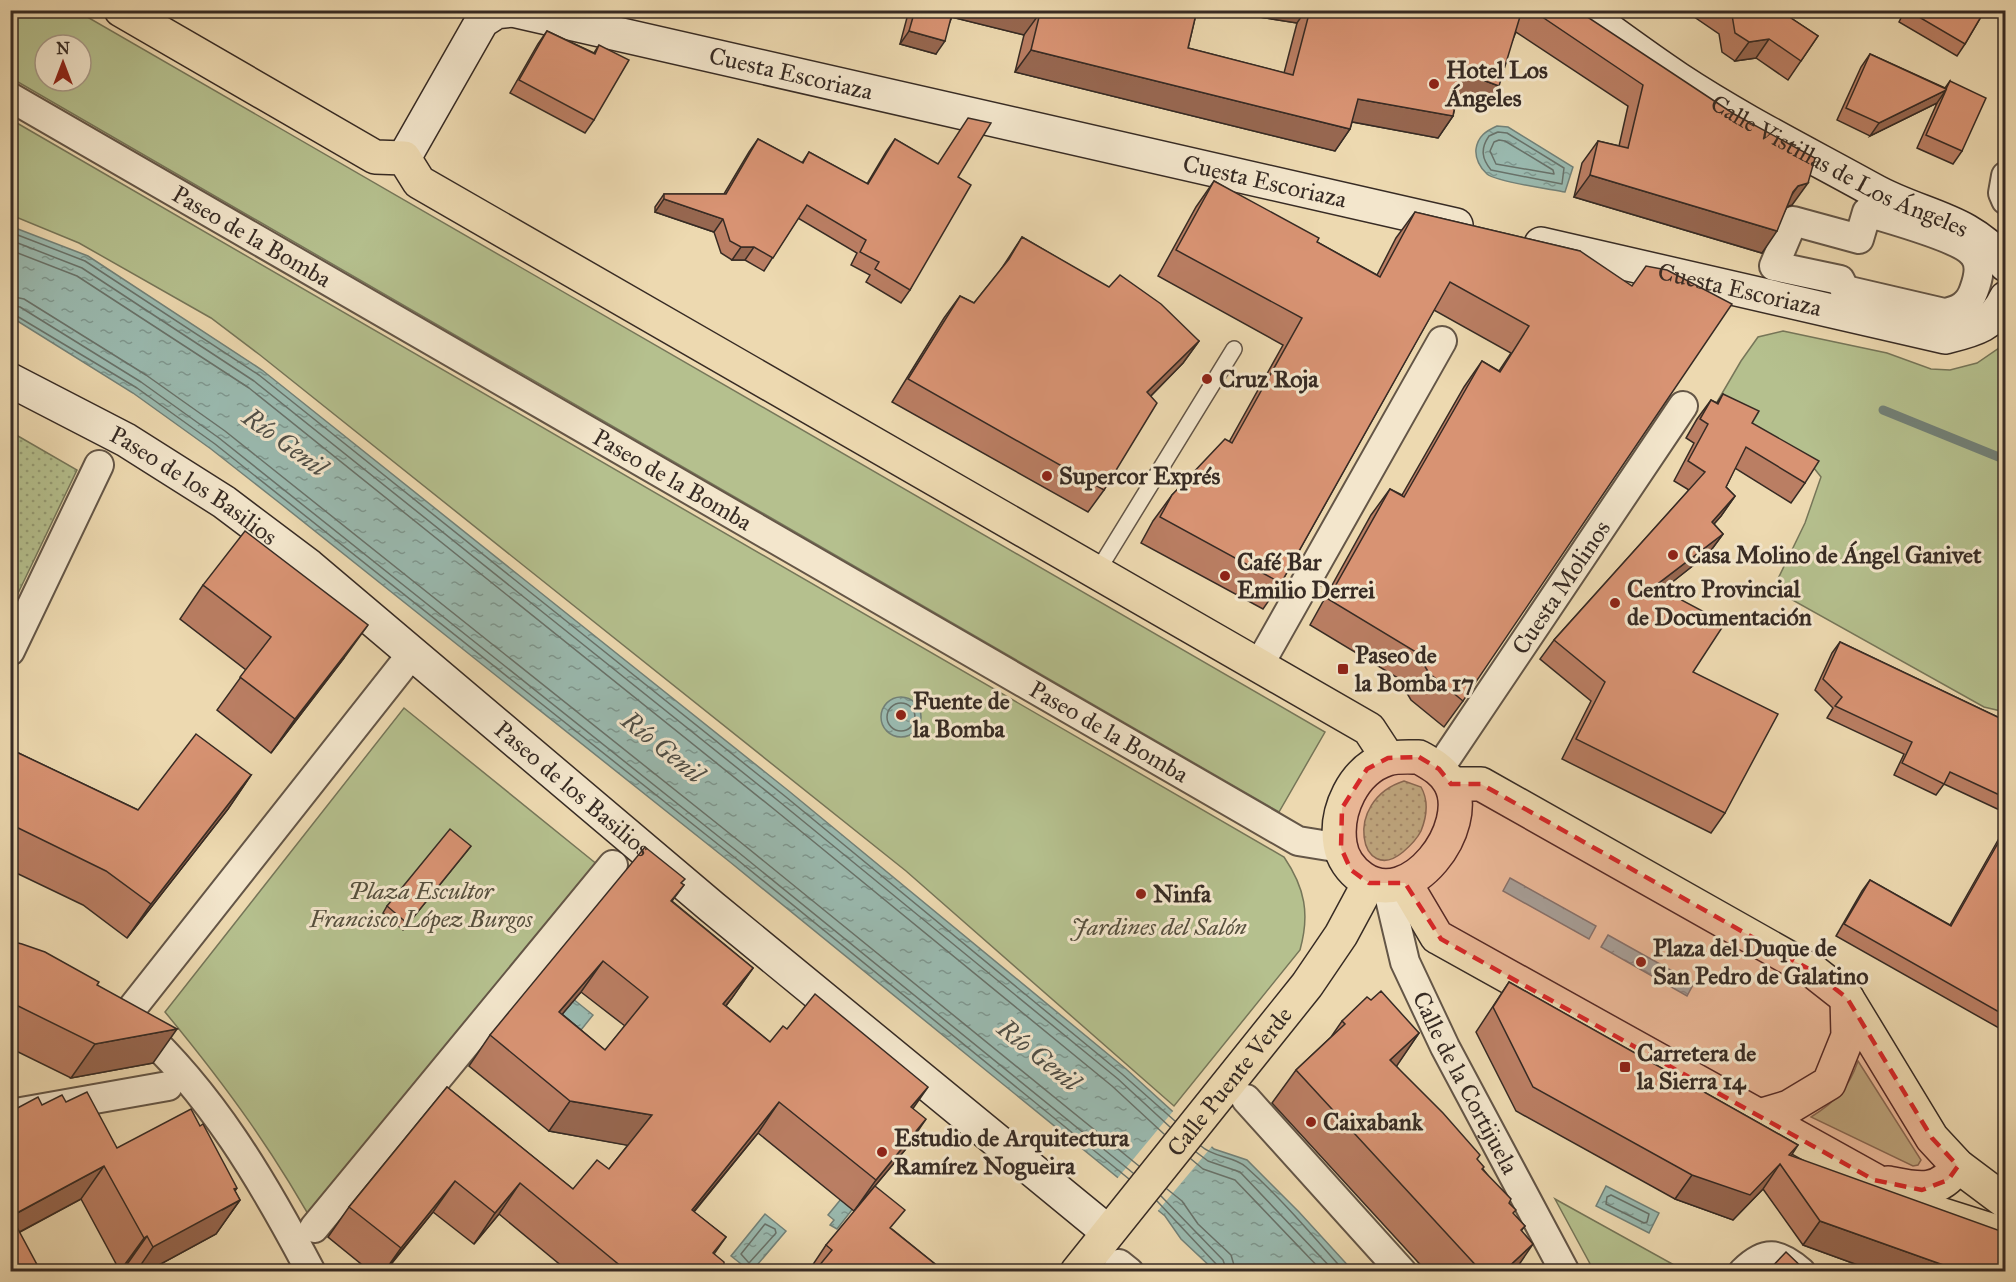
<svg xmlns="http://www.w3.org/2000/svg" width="2016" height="1282" font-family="'IM FELL Great Primer',serif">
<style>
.grass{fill:url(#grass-dots);stroke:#767659;stroke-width:1.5}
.park{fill:#b5c08e;stroke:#767659;stroke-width:1.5;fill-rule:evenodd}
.water{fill:url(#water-ripples);stroke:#728178;stroke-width:1.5}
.pier{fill:#edd9b0}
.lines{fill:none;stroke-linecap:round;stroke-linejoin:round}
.shore{stroke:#68726a;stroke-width:1.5}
.stream{stroke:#728178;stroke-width:9}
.lane-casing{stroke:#645647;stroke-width:18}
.street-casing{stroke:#645647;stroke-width:32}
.secondary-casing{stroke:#372b24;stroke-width:36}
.primary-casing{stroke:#372b24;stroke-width:36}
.lane{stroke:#f3e6cc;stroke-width:15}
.street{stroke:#f3e6cc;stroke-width:28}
.secondary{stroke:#f3e6cc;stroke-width:33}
.primary{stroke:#edd9b0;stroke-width:33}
.wall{fill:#ba7e63;stroke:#372b24;stroke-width:1.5;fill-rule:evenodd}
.shaded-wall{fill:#976750;stroke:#372b24;stroke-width:1.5}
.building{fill:#d89373;stroke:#372b24;stroke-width:1.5;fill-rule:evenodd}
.marked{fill:#d62828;fill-opacity:0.2;stroke:#d62828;stroke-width:4.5;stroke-dasharray:12 8;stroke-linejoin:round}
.poi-dot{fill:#8f2418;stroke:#f3e6cc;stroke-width:2}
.labels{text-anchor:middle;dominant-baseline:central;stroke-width:6;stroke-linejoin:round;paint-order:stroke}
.poi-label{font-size:24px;font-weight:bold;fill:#372b24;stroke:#f3e6cc;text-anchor:start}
.street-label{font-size:24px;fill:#372b24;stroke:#f3e6cc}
.park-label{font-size:24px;font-style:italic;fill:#56503e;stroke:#f3e6cc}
.water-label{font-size:26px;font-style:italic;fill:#504f47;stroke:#f3e6cc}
</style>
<defs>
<pattern id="grass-dots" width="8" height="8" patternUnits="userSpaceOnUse" patternTransform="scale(1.5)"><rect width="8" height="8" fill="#b5c08e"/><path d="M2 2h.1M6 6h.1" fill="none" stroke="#949c74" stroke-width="1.8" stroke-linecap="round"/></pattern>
<pattern id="water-ripples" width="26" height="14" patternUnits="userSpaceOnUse" patternTransform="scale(1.5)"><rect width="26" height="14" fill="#9abab0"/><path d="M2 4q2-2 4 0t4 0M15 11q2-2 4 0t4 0" fill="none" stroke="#7e978f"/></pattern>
</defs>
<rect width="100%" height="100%" fill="#edd9b0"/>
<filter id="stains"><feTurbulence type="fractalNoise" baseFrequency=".00333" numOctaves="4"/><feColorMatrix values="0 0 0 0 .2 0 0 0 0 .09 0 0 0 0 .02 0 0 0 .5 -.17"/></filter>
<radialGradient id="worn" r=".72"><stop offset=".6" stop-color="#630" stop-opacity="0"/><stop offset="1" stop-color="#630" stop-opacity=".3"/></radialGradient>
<!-- grass -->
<g class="grass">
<polygon points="11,432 77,470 11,608"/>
<path d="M1404,781L1421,787C1429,801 1427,816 1421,831C1417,839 1410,846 1403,852C1361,887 1341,801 1404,781Z"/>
</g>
<!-- park -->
<g class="park">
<path d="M11,10L77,11L1325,732L1279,812L11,78ZM45,45H81V81H45Z"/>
<path d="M10,119L1284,857C1305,888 1310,914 1300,950L1174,1106L906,871L260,355L211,318L79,243L11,215Z"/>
<polygon points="1783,331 1887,353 1931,369 1950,370 1977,363 2005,344 2005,712 1984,707 1773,589 1805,523 1821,477 1810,463 1710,414 1741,361 1758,337"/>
<path d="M404,708L614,878L322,1239C275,1153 227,1087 165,1012Z"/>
<path d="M1858,1061L1921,1160L1918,1165L1913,1166L1811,1117C1835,1102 1849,1088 1858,1061Z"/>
<polygon points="1555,1199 1685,1271 1594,1271"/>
</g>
<!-- water -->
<g class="water">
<path d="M1497,126L1508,127L1573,167L1565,192C1550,189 1496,182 1487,174C1480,168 1475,158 1476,149C1478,136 1486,131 1497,126Z"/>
<polygon points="10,226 88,256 262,370 790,792 1126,1069 1214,1149 1247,1160 1299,1212 1353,1271 1215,1271 1181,1239 1165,1216 730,862 281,504 211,449 133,393 11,317"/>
<circle cx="901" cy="717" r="20"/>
<polygon points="1510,878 1596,926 1589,939 1503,891"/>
<polygon points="1608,935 1694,983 1687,996 1601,947"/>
<polygon points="567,994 593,1015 581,1030 555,1009"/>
<polygon points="1606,1186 1659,1213 1649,1233 1596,1206"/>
<polygon points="850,1188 862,1197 837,1229 830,1225 834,1220 828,1215"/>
<polygon points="765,1214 786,1231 752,1271 750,1271 731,1256"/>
</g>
<!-- pier -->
<polygon class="pier" points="1174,1110 1213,1145 1156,1213 1116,1180"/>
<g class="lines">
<!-- shore -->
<g class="shore">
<path d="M1498,132L1507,133L1564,168L1562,184L1491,170C1482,159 1480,149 1489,136Z"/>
<polygon points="1499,140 1505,141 1553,170 1554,174 1496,164 1490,151 1494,142"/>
<polyline points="10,232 85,261 259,375 786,797 1122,1074 1175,1121"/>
<polyline points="10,240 82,268 254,381 781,803 1118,1079 1170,1127"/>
<polyline points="10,250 77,276 249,388 775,810 1112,1086 1164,1134"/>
<polyline points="10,296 24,299 146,375 225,431 744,845 1139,1166"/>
<polyline points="10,305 20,307 141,382 219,438 738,852 1133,1173"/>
<polyline points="10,312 137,388 215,444 734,857 1129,1179"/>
<circle cx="901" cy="717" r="14"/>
<path d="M1201,1146C1214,1158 1234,1156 1246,1167C1282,1199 1313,1236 1345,1272"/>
<polyline points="1196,1152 1208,1161 1240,1172 1335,1272"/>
<polyline points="1191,1159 1203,1169 1235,1180 1323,1272"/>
<polyline points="1167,1189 1182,1201 1198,1224 1231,1255 1236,1272"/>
<polygon points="1611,1195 1649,1214 1647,1222 1644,1223 1606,1204 1607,1197"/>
<polyline points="1161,1196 1223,1260 1227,1272"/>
<polyline points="1157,1201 1217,1265 1219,1272"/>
<polygon points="765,1224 775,1229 776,1233 749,1263 741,1254"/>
</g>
<!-- stream -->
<polyline class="stream" points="1883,410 2006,460"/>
<defs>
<polyline id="lane" points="1097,572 1234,349"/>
<g id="street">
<path id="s1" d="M10,97L1298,841L1341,848"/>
<polyline points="2006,176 2003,193 2006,200"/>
<path d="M1867,212C1889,219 1962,238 1974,255C1982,265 1978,279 1974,290C1969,305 1958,311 1944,313L1845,290L1840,280L1774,266L1793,221L1859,239Z"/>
<polyline points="10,651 99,465"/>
<polyline points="1259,665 1442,341"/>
<path id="s2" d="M1439,769L1683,406"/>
<path id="s3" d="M1387,886L1405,962L1445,1047L1565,1272"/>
<polyline points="126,1016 411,655"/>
<path d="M134,1023C211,1092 263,1181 311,1272"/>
<polyline points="1246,1099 1402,1272"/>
<polyline points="10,1114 168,1086"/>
<polyline points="314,1228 613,865"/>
<polyline points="1119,1264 1129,1272"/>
<path d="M1743,1272C1765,1250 1778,1252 1801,1272"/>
</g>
<g id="secondary">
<path id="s4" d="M512,10L1456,225"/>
<path id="s5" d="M1581,10C1613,33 1645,57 1678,79C1740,120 1808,154 1873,190C1921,217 1970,218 2006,265"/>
<polyline points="404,158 482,21 496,12 512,10"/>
<path id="s6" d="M1541,244L1945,337C1973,330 1993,326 2006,298"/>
<path id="s7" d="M10,380L126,440L224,502L309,566L712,907L1108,1232"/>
</g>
<g id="primary">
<polyline points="121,10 375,157 404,158 419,182 1369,729 1388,758"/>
<path d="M1419,757C1431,764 1443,770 1450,783C1474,827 1410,912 1362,878C1351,870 1342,858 1340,844C1335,811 1353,770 1387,759C1396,756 1409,757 1419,757Z"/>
<polyline points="1451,784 1481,784 1814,972 1847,998 1932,1138 1958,1166 2006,1202"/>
<polyline points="1405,883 1437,937 1441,939 1874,1180 1905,1203 2006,1235"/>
<polyline points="1759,1116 1789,1107 1829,1083 1848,1036 1847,998"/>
<path d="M1888,1183C1918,1189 1938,1195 1958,1166"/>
<path id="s8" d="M1077,1272L1307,985L1341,935L1369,883"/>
</g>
</defs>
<!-- lane casing -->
<use href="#lane" class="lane-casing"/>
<!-- street casing -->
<use href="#street" class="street-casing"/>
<!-- secondary casing -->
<use href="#secondary" class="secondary-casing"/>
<!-- primary casing -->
<use href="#primary" class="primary-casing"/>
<!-- lane -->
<use href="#lane" class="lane"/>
<!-- street -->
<use href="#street" class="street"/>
<!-- secondary -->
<use href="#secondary" class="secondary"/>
<!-- primary -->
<use href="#primary" class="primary"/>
</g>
<!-- wall -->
<g class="wall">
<polygon points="909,10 1197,10 1188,48 1284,73 1297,23 1216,10 1577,10 1792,205 1787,207 1762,253 1574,197 1582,163 1598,141 1619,146 1628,106 1516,32 1484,108 1457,98 1453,116 1438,138 1352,122 1350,129 1335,151 1015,72 1024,35 952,17 936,54 900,44"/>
<polygon points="1684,10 1796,10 1791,18 1818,36 1788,80 1756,58 1735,61 1722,52 1719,34"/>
<polygon points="1905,10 1985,10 1965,44 1957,56 1899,22"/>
<polygon points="547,31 594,53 599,45 594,120 585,133 510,93 538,44"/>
<polygon points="1870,54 1945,88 1950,81 1962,151 1953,164 1917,148 1937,103 1870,136 1837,120 1861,67"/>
<polygon points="758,139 802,163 809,152 867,184 886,152 895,139 958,177 910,290 901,303 866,282 870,275 851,265 857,253 798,218 764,271 745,260 732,260 721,253 714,232 655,212 655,207 664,194 724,194 749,152"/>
<polygon points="1214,181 1317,242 1377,275 1396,238 1415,212 1580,251 1463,701 1444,727 1411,700 1398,678 1310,625 1371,515 1390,489 1402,495 1464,387 1482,361 1499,371 1511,353 1434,310 1281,583 1263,609 1141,543 1153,521 1172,495 1229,442 1283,345 1158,276 1196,207"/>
<polygon points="1022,237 1199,341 1183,363 1151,396 1104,490 1088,512 892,402 944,318 960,296 974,303 1000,271"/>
<polygon points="1723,394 1752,423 1805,483 1791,503 1735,468 1726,487 1735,496 1721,516 1714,524 1723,534 1709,553 1662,590 1693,672 1725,813 1711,833 1562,759 1591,701 1540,659 1554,640 1689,490 1674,481 1694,443 1686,438 1697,419 1711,400 1717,403"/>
<polygon points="203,585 344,658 271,753 217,710 246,670 180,619"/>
<polygon points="1840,642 2006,721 2006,813 1944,784 1936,795 1894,775 1904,754 1827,718 1833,708 1815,690 1832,653"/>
<polygon points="10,749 138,810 251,775 228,809 127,938 83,905 10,870"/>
<polygon points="2006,826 2006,1032 1836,936 1862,891 1870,880 1950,925"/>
<polygon points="471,846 403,930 383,913 387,906"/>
<path d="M682,884L684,885L672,901L753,968L726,1006L770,1042L787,1029L913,1108L905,1150L854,1211L758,1133L694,1212L726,1237L714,1254L724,1272H569L499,1214L474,1244L433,1212L385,1272H371L328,1237L349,1207L447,1087L573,1189L609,1169L628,1145L549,1131L469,1066L490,1035ZM581,992L625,1026L605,1050L562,1014Z"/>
<polygon points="10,941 97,985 153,1063 71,1078 10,1048"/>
<polygon points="1509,982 1798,1145 1791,1156 2006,1272 1877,1272 1803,1245 1763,1189 1733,1220 1675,1199 1516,1111 1476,1032"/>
<polygon points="1371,1000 1419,1033 1396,1066 1477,1160 1483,1169 1509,1203 1513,1214 1525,1226 1521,1231 1514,1272 1427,1272 1272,1103 1296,1070 1331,1037 1342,1021"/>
<polygon points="66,1102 117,1148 235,1191 240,1200 216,1234 146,1272 124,1272 123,1270 120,1271 81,1199 20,1232 10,1272 42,1105"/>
<polygon points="892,1229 945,1272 808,1272 826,1245"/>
</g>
<!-- shaded-wall -->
<g class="shaded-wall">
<polygon points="946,10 1030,10 1040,13 1024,35 943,15"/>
<polygon points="1216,10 1306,10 1297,23"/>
<polygon points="909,31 945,41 936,54 900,44"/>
<polygon points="1769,39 1756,58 1735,61 1749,42"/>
<polygon points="1031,50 1350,129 1335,151 1015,72"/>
<polygon points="1461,72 1499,86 1484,108 1446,94"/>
<polygon points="1946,90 1937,103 1870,136 1879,123"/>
<polygon points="1358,99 1453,116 1438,138 1342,120"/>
<polygon points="1590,175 1777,231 1762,253 1574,197"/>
<polygon points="1808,183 1792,205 1783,208 1778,214 1798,186"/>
<polygon points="664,199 723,219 714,232 655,212"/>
<polygon points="741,247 754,247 745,260 732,260"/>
<polygon points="1199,341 1183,363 1132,415 1147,392"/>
<polygon points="1735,496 1721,516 1698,542 1712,522"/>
<polygon points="1723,534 1709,553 1642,606 1655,586"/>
<polygon points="368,625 344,658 271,753 295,719"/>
<polygon points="251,775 228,809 127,938 151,904"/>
<polygon points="603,961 581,992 538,1043 559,1012"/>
<polygon points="753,968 732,998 702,1035 723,1004"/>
<polygon points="177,1029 153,1063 71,1078 95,1044"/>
<polygon points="1419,1033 1396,1067 1390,1060"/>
<polygon points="928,1087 907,1117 911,1107"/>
<polygon points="570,1101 652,1115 631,1146 549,1131"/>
<polygon points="779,1102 758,1133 670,1240 692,1210"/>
<polygon points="926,1119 905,1150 854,1211 876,1180"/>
<polygon points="1780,1164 1763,1189 1733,1220 1675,1199 1692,1175"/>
<polygon points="104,1166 81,1199 10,1237 10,1217"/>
<polygon points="455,1181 433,1212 384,1272 401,1248"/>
<polygon points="520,1183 499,1214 474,1244 495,1213"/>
<polygon points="237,1188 222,1210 240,1200 216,1234 146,1272 136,1272 153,1247"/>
<polygon points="1820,1221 1963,1272 1877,1272 1803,1245"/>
<polygon points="147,1236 123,1270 120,1271 144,1238"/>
<polygon points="1533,1244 1514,1272 1503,1272"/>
</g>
<!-- building -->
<g class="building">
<polygon points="915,10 953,10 945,41 909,31"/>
<polygon points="1030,10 1197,10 1188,48 1293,75 1310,10 1522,10 1499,86 1461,72 1453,116 1358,99 1350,129 1031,50 1040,13"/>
<polygon points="1532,10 1577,10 1734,114 1815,158 1808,183 1798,186 1793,192 1777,231 1590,175 1598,141 1628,148 1643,85"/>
<polygon points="1725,10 1796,10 1791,18 1818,36 1801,61 1769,39 1749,42 1735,33 1732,15"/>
<polygon points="1907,10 1985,10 1965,44"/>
<polygon points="547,31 595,54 599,45 629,60 594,120 519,80"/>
<polygon points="1870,54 1946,89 1950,81 1986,98 1962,151 1926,135 1946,90 1879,123 1846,108"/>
<polygon points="968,118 991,123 958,177 971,185 910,290 875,269 879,262 860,252 866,240 807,205 773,258 754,247 741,247 730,241 723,219 664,199 664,194 726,194 758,139 803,163 809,152 868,184 895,139 938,164"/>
<polygon points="1214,181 1319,238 1317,242 1380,277 1415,212 1580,251 1632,286 1646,266 1667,270 1732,304 1463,701 1429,673 1416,652 1328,599 1390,489 1404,497 1482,361 1500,372 1529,326 1450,282 1281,583 1160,517 1172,495 1225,439 1232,443 1302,318 1176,250"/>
<polygon points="1022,237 1109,287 1120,275 1161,304 1199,341 1147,392 1157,403 1104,490 908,379 960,296 974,303 1009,259"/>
<polygon points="1723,394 1759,411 1752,423 1819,461 1805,483 1746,447 1726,487 1735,496 1712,522 1723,534 1655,586 1725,623 1693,672 1778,714 1725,813 1576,739 1605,682 1554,640 1705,472 1688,461 1708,424 1700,419 1711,400 1718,404"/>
<polygon points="245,531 368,625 295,719 240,677 271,637 203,585"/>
<polygon points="1840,642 2006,721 2006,798 1950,772 1944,784 1902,763 1912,742 1835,706 1842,697 1823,679"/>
<polygon points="196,734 251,775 151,904 106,871 10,824 10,749 138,810"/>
<polygon points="450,829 471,846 408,924 387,906"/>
<polygon points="2006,829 2006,1016 1844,924 1870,880 1951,926"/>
<path d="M645,847L685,879L681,883L684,885L671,901L753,968L723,1004L770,1042L783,1026L787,1029L815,994L928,1087L911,1107L926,1119L876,1180L779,1102L692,1210L726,1237L713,1253L724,1262V1272H628L520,1183L495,1213L455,1181L401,1248L349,1207L447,1087L573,1189L597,1160L609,1169L652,1115L570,1101L490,1035ZM603,961L648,997L605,1050L559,1012Z"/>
<polygon points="10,941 22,944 45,952 99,982 97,985 177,1029 95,1044 10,1002"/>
<polygon points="1509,982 1798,1145 1789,1155 2006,1233 2006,1272 1963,1272 1820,1221 1780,1164 1750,1195 1692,1175 1533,1087 1493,1007"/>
<polygon points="1381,991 1419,1033 1390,1060 1443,1113 1480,1155 1477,1159 1484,1167 1482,1169 1511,1199 1509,1203 1516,1210 1513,1213 1525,1226 1521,1230 1533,1244 1503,1272 1482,1272 1296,1070 1345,1024 1342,1021 1367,997 1371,1000"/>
<polygon points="87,1092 117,1148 191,1109 200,1126 203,1124 237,1188 234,1189 240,1200 153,1247 147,1236 144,1238 104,1166 11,1216 41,1272 10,1272 10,1112 38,1097 42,1105 62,1095 66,1102"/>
<polygon points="875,1186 905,1210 890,1228 945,1272 814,1272 832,1250 826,1245"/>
<polygon points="1786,1252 1807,1272 1767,1272"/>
<polygon points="276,1266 279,1272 267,1272"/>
</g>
<!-- marked area -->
<path class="marked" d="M1419,757L1439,769L1451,784H1481L1814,972L1847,998L1932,1138L1958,1166L1948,1180L1922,1190L1874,1180L1441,939L1405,883H1369L1351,870L1341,848L1342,808L1367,769L1388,758Z"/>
<!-- markers -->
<g class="poi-dot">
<circle cx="1434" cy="84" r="6"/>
<circle cx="1207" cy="379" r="6"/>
<circle cx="1047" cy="476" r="6"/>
<circle cx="1673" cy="555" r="6"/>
<circle cx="1225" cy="576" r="6"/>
<circle cx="1615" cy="603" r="6"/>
<rect x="1337" y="663" width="12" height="12" rx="3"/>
<circle cx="901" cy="715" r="6"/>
<circle cx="1141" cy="894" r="6"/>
<circle cx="1641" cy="962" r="6"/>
<rect x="1619" y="1061" width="12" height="12" rx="3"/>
<circle cx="1311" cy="1122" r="6"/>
<circle cx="882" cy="1152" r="6"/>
</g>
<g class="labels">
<!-- poi labels -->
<g class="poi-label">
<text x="1446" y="70">Hotel Los<tspan x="1446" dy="28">Ángeles</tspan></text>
<text x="1219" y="379">Cruz Roja</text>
<text x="1059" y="476">Supercor Exprés</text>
<text x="1685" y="555">Casa Molino de Ángel Ganivet</text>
<text x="1237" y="562">Café Bar<tspan x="1237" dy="28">Emilio Derrei</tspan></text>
<text x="1627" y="589">Centro Provincial<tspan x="1627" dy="28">de Documentación</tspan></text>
<text x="1355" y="655">Paseo de<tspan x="1355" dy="28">la Bomba 17</tspan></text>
<text x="913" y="701">Fuente de<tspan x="913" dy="28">la Bomba</tspan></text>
<text x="1153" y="894">Ninfa</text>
<text x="1653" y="948">Plaza del Duque de<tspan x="1653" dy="28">San Pedro de Galatino</tspan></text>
<text x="1637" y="1053">Carretera de<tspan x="1637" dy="28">la Sierra 14</tspan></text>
<text x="1323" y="1122">Caixabank</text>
<text x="894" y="1138">Estudio de Arquitectura<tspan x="894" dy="28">Ramírez Nogueira</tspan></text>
</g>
<!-- street labels -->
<g class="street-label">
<text stroke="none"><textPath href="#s4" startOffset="286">Cuesta Escoriaza</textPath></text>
<text stroke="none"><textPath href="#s5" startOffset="303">Calle Vistillas de Los Ángeles</textPath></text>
<text stroke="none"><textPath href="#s4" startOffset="772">Cuesta Escoriaza</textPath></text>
<text stroke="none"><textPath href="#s1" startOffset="279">Paseo de la Bomba</textPath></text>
<text stroke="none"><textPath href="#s6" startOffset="204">Cuesta Escoriaza</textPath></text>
<text stroke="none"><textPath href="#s1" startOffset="765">Paseo de la Bomba</textPath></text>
<text stroke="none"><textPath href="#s7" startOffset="212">Paseo de los Basilios</textPath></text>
<text stroke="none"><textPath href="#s2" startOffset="219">Cuesta Molinos</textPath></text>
<text stroke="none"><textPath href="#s1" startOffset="1269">Paseo de la Bomba</textPath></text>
<text stroke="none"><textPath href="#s7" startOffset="698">Paseo de los Basilios</textPath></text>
<text stroke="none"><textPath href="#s8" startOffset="244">Calle Puente Verde</textPath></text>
<text stroke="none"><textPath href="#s3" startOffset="213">Calle de la Cortijuela</textPath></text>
</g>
<!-- park labels -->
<g class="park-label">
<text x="421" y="891">Plaza Escultor<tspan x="421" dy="28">Francisco López Burgos</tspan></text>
<text x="1159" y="927">Jardines del Salón</text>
</g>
<!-- water labels -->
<g class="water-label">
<text transform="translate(285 442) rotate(36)">Río Genil</text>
<text transform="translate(663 747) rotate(39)">Río Genil</text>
<text transform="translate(1039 1055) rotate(39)">Río Genil</text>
</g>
</g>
<!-- margin -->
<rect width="2016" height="1282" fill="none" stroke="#edd9b0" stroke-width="36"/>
<rect x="12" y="12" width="1992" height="1258" fill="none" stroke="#372b24" stroke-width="3"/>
<rect x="18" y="18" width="1980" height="1246" fill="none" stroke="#372b24" stroke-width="1.5"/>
<!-- north arrow -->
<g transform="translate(63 63)"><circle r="28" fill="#f3e6cc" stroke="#a89b89" stroke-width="1.5"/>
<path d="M0-4.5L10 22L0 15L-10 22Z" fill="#8f2418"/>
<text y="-9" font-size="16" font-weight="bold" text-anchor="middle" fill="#372b24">N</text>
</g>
<rect width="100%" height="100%" filter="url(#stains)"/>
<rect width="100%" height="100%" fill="url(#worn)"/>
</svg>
